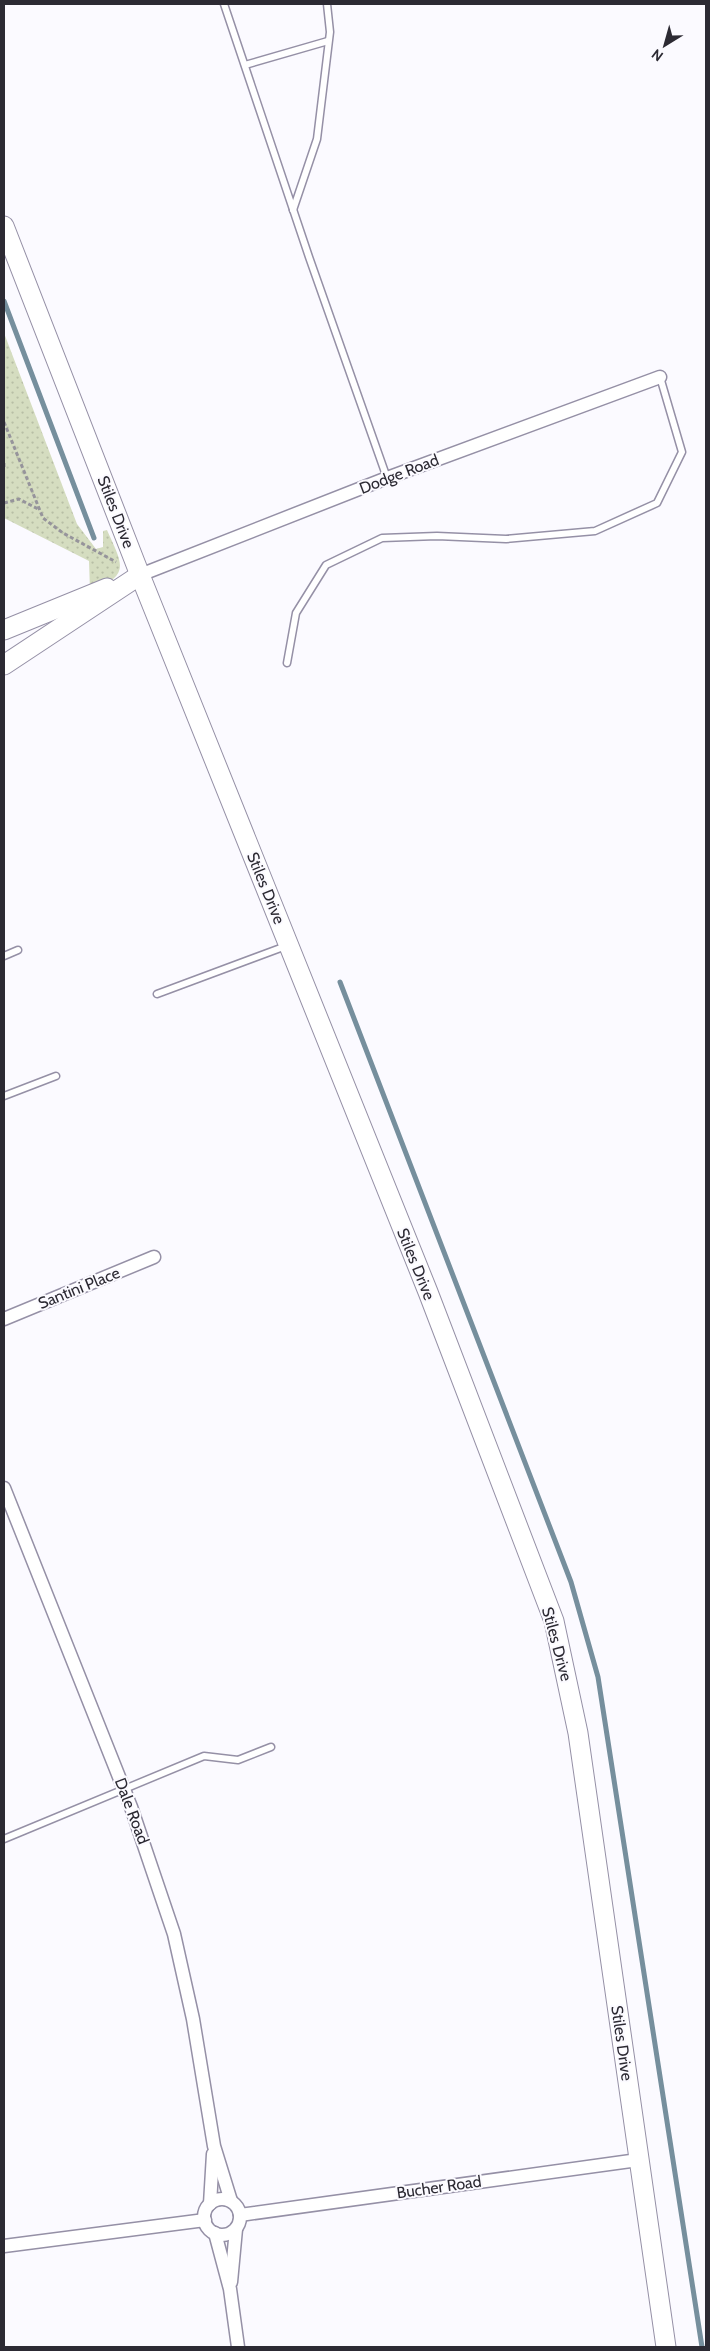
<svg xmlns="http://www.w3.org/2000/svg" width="710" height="2351" font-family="Cabin,sans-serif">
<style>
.park{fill:url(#park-dots)}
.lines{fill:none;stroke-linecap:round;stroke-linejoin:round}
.stream{stroke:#768f9d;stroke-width:5}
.lane-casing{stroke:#9590a6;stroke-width:9}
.street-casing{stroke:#9590a6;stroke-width:15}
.secondary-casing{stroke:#9590a6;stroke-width:21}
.path{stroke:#96949b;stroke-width:3;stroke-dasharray:4 2.5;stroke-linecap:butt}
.lane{stroke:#fff;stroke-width:6}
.street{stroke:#fff;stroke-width:12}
.secondary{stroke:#fff;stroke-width:19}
.labels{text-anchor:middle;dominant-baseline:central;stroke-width:4;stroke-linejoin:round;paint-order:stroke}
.street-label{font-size:16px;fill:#2c2a33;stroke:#fbfaff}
</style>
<defs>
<pattern id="park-dots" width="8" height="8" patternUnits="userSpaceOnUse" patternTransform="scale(1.25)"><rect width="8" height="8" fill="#d5ddc0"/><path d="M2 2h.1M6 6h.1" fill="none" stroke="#b7bea5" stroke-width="1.8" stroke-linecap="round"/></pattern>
</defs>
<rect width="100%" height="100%" fill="#fbfaff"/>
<!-- park -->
<path class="park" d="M4,333L77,524L96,549L103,547V531L107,530C122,564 132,575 90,591L89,561L4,518Z"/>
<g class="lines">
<!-- stream -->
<g class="stream">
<polyline points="4,301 94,538"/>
<polyline points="340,982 571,1582 598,1677 702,2347"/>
</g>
<defs>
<g id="lane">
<polyline points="224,4 309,257 387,478"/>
<polyline points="245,65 328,41"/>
<polyline points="293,210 317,139 330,32 327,4"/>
<polyline points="287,663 296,613 326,565 382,538 437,536 506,539 595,531 657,503 682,452 660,377"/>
<polyline points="4,956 18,950"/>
<polyline points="157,994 286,946"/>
<polyline points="4,1096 56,1076"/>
<polyline points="4,1839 204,1756 238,1760 271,1747"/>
</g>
<g id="street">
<polyline points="140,575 387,478 660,377"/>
<polyline points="4,1319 154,1257"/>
<polyline points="4,1488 131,1807 174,1934 193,2019 214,2146 231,2201"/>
<circle cx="222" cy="2217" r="18"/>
<polyline points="210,2204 213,2154"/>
<polyline points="240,2215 638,2160"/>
<polyline points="215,2233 230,2289 238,2347"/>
<polyline points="4,2246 205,2220"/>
<polyline points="231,2282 236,2229"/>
</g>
<g id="secondary">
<polyline points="4,226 140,575 428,1292 554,1621 578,1733 666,2347"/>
<polyline points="4,630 107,588"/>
<polyline points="4,665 140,575"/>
</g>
</defs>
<!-- lane casing -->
<use href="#lane" class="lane-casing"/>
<!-- street casing -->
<use href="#street" class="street-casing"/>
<!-- secondary casing -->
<use href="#secondary" class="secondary-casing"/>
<!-- path -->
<g class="path">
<polyline points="4,422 43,518 63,533 116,562"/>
<polyline points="4,463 4,467"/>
<polyline points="4,503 19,499 38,509"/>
</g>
<!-- lane -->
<use href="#lane" class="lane"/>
<!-- street -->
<use href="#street" class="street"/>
<!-- secondary -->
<use href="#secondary" class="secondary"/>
</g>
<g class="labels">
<!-- street labels -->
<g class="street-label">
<text transform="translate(399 474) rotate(-21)">Dodge Road</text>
<text transform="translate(116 512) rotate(69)">Stiles Drive</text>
<text transform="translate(266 888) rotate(68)">Stiles Drive</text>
<text transform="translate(416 1264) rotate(68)">Stiles Drive</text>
<text transform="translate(79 1288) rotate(-22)">Santini Place</text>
<text transform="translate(557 1644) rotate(75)">Stiles Drive</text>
<text transform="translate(132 1811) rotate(69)">Dale Road</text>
<text transform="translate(622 2043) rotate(82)">Stiles Drive</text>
<text transform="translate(439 2187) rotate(-8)">Bucher Road</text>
</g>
</g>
<!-- border -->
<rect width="710" height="2351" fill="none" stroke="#2c2a33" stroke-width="10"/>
<!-- north arrow -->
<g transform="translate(665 45) rotate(217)" stroke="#fbfaff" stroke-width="4" paint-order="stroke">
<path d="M0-4L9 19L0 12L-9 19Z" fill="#2c2a33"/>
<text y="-8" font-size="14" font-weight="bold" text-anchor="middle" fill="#2c2a33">N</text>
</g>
</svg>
